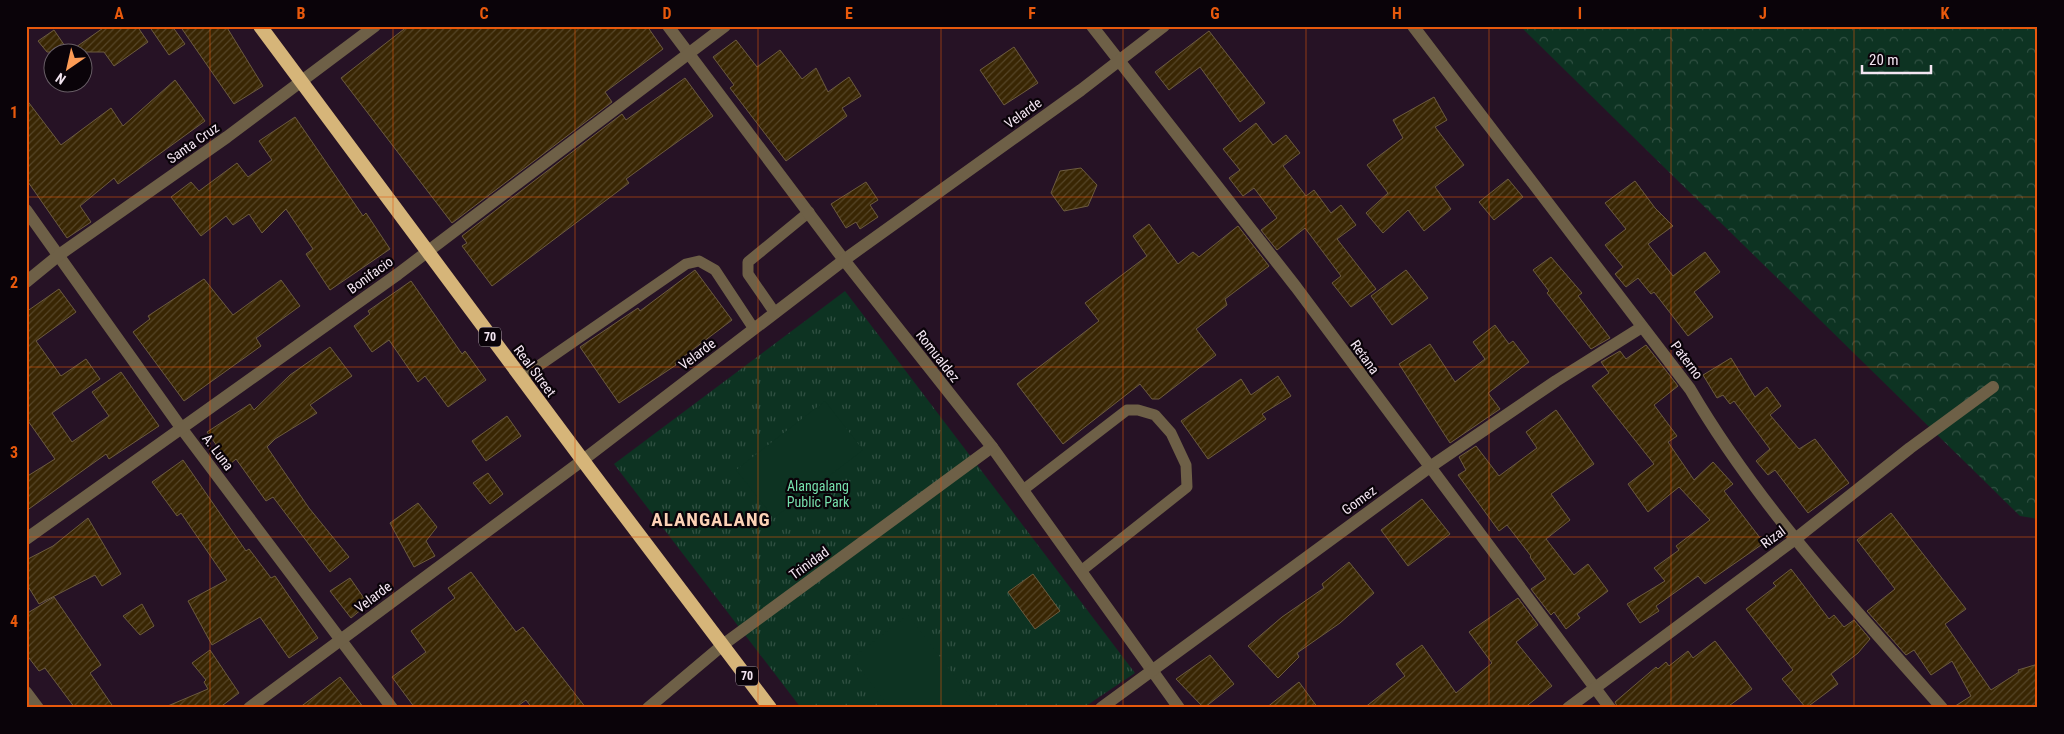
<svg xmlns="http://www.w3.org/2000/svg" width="2064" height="734" font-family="'Roboto Condensed',sans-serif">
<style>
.grass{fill:url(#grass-tufts)}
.forest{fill:url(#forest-crowns)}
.pitch{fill:#0d3322}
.building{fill:url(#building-hatch);stroke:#6c5b3f}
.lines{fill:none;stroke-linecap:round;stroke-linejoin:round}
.service{stroke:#6e6047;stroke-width:11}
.minor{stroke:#6e6047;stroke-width:12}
.trunk{stroke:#d6b579;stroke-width:14}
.grid{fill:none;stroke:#e8590c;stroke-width:1;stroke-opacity:0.55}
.labels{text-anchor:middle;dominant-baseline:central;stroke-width:4.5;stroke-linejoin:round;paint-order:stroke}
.shield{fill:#0a0309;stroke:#aea2ac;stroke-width:1}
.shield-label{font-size:12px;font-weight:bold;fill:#f4e6f2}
.street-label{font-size:14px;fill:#f4e6f2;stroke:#0a0309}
.park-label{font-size:14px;fill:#76e0ac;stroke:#0a0309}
.district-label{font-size:19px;font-weight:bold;letter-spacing:1px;fill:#fcd2b6;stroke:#0a0309}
.neatline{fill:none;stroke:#e8590c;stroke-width:2}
.grid-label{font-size:16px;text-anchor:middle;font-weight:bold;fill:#e8590c}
</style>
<defs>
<pattern id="grass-tufts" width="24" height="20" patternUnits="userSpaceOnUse" patternTransform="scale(1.25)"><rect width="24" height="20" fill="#0d3322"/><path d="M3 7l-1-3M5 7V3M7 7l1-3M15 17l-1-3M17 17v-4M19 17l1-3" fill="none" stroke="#315143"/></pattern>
<pattern id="forest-crowns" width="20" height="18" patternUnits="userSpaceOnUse" patternTransform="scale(1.25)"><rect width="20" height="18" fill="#0d3322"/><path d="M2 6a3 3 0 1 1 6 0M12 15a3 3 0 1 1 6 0" fill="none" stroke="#315143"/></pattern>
<pattern id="building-hatch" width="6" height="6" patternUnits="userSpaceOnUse" patternTransform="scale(1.25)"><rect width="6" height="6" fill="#392603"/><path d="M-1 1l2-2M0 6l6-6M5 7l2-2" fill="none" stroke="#564628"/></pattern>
</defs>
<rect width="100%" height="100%" fill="#261225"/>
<!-- grass -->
<polygon class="grass" points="845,291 1135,673 1083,708 801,708 614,464"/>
<!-- forest -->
<polygon class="forest" points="1520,26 2038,26 2038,519 2020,516"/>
<!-- pitch -->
<g class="pitch">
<polygon points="825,401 863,450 774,518 736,470"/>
<polygon points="908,615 979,708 890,708 852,658"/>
</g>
<!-- building -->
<g class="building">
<polygon points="106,26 137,26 148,42 114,66 104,52 47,52 38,41 54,30 69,52"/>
<polygon points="149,26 172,26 185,44 169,55"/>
<polygon points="180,26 226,26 263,86 234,104"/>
<polygon points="408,26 647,26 663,49 605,92 612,102 452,223 341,78"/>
<polygon points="1209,31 1265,103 1240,122 1200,67 1169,90 1155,72"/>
<polygon points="736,40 757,67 780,50 802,79 816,68 828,92 849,77 861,96 842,108 847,116 786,161 730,88 734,85 713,57"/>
<polygon points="1014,47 1038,83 1004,105 980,70"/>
<polygon points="685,78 713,116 626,179 629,183 492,286 462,246 467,243 462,236 622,114 626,120"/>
<polygon points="175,80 205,121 118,184 114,178 80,206 91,222 67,238 26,179 26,99 61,145 111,108 123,126"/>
<polygon points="1434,97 1447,120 1435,127 1464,165 1435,187 1451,209 1424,231 1408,210 1383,233 1366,213 1388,193 1367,165 1403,138 1393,120"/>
<polygon points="295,117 363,216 366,213 390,249 330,290 306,254 313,249 286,209 262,233 249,214 233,225 226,216 201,236 171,197 191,182 199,191 237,163 248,177 272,160 259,141"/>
<polygon points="1256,123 1273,145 1286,135 1300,153 1283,166 1306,196 1314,190 1331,213 1341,205 1356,225 1337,239 1376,289 1351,307 1332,283 1341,276 1305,228 1277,250 1261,230 1277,218 1254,188 1243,196 1229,178 1240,170 1223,149"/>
<polygon points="1081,168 1097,185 1088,206 1064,211 1051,193 1060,171"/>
<polygon points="1508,179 1523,197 1494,220 1479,202"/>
<polygon points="1635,181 1655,208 1673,226 1648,244 1673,276 1705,252 1720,272 1694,292 1713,317 1688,336 1654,292 1651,294 1638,278 1626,287 1615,274 1623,267 1605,245 1626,229 1605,203"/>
<polygon points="866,182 878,200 870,205 878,217 860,229 856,222 846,228 831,204"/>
<polygon points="1149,224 1178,264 1193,252 1199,257 1238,226 1269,266 1225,299 1227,305 1196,329 1216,355 1159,399 1152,399 1140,384 1063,444 1017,384 1099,321 1085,303 1147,256 1133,236"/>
<polygon points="1551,257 1582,293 1578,296 1610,338 1591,349 1547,293 1549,291 1533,270"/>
<polygon points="695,270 732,320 675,363 676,365 619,403 580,347 638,308 640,311"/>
<polygon points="1406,270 1428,298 1392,325 1371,296"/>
<polygon points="204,279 233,315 281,280 300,306 256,338 261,346 184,401 133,332 150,319 148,316"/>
<polygon points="411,281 462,354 465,351 486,380 448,407 425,376 418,382 389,340 372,352 354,326 370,314 368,311"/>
<polygon points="59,289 76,312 36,341 61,376 86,359 100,379 52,413 72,442 109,416 92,392 121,372 159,426 109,459 106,454 26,511 26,477 55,459 26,418 26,312"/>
<polygon points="1495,325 1509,344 1513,341 1529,362 1488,393 1500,409 1450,443 1399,364 1430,344 1455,382 1485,359 1473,342"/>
<polygon points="1646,345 1678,386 1654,405 1677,436 1668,442 1694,480 1713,462 1733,484 1724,491 1764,543 1705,584 1698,576 1656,606 1659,611 1640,623 1627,604 1665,581 1654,568 1679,550 1676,546 1710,520 1679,487 1648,512 1628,484 1654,464 1592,386 1609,373 1601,362 1620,351 1626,359"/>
<polygon points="330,347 352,376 310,405 317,413 275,439 267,447 309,508 349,557 330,572 273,497 266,501 236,459 230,464 207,432 250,404 254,410 290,375"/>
<polygon points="1731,358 1755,397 1767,387 1781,406 1770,415 1799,449 1815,439 1849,483 1808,513 1775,470 1768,475 1756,461 1770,449 1734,401 1730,404 1723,395 1717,398 1703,375"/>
<polygon points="1278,376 1291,396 1262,414 1266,419 1208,459 1181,421 1241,379 1251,395"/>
<polygon points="1556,410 1594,464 1551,494 1570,520 1546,539 1574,575 1588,564 1608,591 1577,614 1580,618 1566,629 1554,612 1551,615 1531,589 1546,579 1530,557 1531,556 1507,525 1499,531 1458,475 1466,470 1459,457 1476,446 1499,476 1537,448 1526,432"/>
<polygon points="507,416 521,436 486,461 472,441"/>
<polygon points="183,460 246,551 249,549 271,578 275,576 318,638 289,658 260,617 212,645 188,601 227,580 181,513 177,516 152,482"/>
<polygon points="488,473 503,494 490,504 473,483"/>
<polygon points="1422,499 1450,534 1408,566 1381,530"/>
<polygon points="418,503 437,527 426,541 435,556 414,567 390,523"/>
<polygon points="1891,513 1966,609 1945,624 1991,690 2019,672 2018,670 2038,664 2038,708 1952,708 1971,696 1952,661 1931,675 1914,650 1906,655 1867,611 1895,589 1857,540"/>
<polygon points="88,518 121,574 102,586 95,575 39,604 26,583 26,560 53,546"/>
<polygon points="1349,562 1374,593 1340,623 1297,653 1299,657 1278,678 1248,646 1282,617 1324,588 1322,584"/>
<polygon points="1791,569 1829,619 1834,615 1844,627 1854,620 1870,639 1858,653 1831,674 1838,684 1806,708 1782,679 1793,670 1746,609 1776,586 1773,583"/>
<polygon points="471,572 516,632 523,627 586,708 532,708 526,700 515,708 415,708 392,677 426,652 411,631 455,598 448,588"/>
<polygon points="1033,574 1060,611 1035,629 1008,592"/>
<polygon points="350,578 368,604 351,618 330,591"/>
<polygon points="54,597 101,665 90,673 114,708 75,708 45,668 39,671 26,654 26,614"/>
<polygon points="1518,598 1538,625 1516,642 1552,686 1524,708 1364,708 1405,676 1396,664 1422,645 1456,693 1492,663 1469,632"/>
<polygon points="142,604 154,626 140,635 123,616"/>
<polygon points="1715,641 1752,689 1726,708 1618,708 1615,702 1656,667 1658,669 1666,662 1669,666 1688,651 1693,658"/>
<polygon points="210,650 239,693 219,708 163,708 208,689 204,682 206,680 192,663"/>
<polygon points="1210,655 1234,684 1204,708 1176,679"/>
<polygon points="340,677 364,708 299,708"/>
<polygon points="1299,682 1318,708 1266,708"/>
</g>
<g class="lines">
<!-- service -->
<g class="service">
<polyline points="775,313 748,274 748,262 809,212"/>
<polyline points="521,378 686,264 699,261 715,270 754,329"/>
<polyline points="1023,490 1127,410 1138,410 1155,415 1171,433 1186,465 1187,487 1081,571"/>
</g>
<!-- minor -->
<g class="minor">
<polyline points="668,26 844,260 992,447 1179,708"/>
<polyline points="1092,26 1296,287 1610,708"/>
<path d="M1413,26L1690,389C1759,507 1852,606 1942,708"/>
<polyline points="26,210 182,429 392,708"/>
<polyline points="26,282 59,255 227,137 375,26"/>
<polyline points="26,539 398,274 725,26"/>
<polyline points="26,692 38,708"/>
<polyline points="249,708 583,460 844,260 1081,90 1164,26"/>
<polyline points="648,708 724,644 992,447"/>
<polyline points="1101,708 1430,467 1556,381 1642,327"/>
<polyline points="1568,708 1794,540 1910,448 1993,387"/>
</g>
<!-- trunk -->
<polyline class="trunk" points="260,26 590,470 770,708"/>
</g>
<!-- grid -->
<path class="grid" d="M210,26V708M393,26V708M575,26V708M758,26V708M941,26V708M1123,26V708M1306,26V708M1489,26V708M1671,26V708M1854,26V708M26,197H2038M26,367H2038M26,537H2038"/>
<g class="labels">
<!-- shield labels -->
<g class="shield">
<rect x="479" y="327.5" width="22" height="19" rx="4"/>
<rect x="736" y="666.5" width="22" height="19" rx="4"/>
</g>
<g class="shield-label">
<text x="490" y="337">70</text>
<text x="747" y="676">70</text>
</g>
<!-- street labels -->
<g class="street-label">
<text transform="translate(1023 113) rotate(-36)">Velarde</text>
<text transform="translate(193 143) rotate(-35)">Santa Cruz</text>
<text transform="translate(370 275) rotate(-36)">Bonifacio</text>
<text transform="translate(697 354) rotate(-37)">Velarde</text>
<text transform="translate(938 356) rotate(52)">Romualdez</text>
<text transform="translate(1365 357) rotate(54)">Retana</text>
<text transform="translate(1687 360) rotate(53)">Paterno</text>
<text transform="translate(535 371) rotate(53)">Real Street</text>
<text transform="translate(218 452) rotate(53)">A. Luna</text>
<text transform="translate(1359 500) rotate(-36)">Gomez</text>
<text transform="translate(1773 537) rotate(-37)">Rizal</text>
<text transform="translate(809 563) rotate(-36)">Trinidad</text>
<text transform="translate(373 597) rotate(-37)">Velarde</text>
</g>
<!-- park labels -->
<g class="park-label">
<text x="818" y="486">Alangalang<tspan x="818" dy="16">Public Park</tspan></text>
</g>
<!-- district labels -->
<g class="district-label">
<text x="711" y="519">ALANGALANG</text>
</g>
</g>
<!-- border -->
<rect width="2064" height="734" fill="none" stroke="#0a0309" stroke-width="55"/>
<!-- north arrow -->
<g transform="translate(68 68) rotate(214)"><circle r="24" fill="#0a0309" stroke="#685e66"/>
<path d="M0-4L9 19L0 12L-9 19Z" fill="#fd9c56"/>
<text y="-8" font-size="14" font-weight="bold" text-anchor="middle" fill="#f4e6f2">N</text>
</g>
<!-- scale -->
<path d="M1862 65v8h69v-8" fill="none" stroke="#f4e6f2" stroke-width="2.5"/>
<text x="1869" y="65" font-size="15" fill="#f4e6f2" stroke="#0a0309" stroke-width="4" paint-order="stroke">20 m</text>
<rect x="28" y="28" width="2008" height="678" class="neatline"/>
<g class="grid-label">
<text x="119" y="19">A</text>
<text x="301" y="19">B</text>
<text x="484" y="19">C</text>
<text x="667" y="19">D</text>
<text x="849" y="19">E</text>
<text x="1032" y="19">F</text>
<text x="1215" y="19">G</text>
<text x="1397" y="19">H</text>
<text x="1580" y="19">I</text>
<text x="1763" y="19">J</text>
<text x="1945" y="19">K</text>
<text x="14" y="118">1</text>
<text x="14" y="288">2</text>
<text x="14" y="458">3</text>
<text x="14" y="627">4</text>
</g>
</svg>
